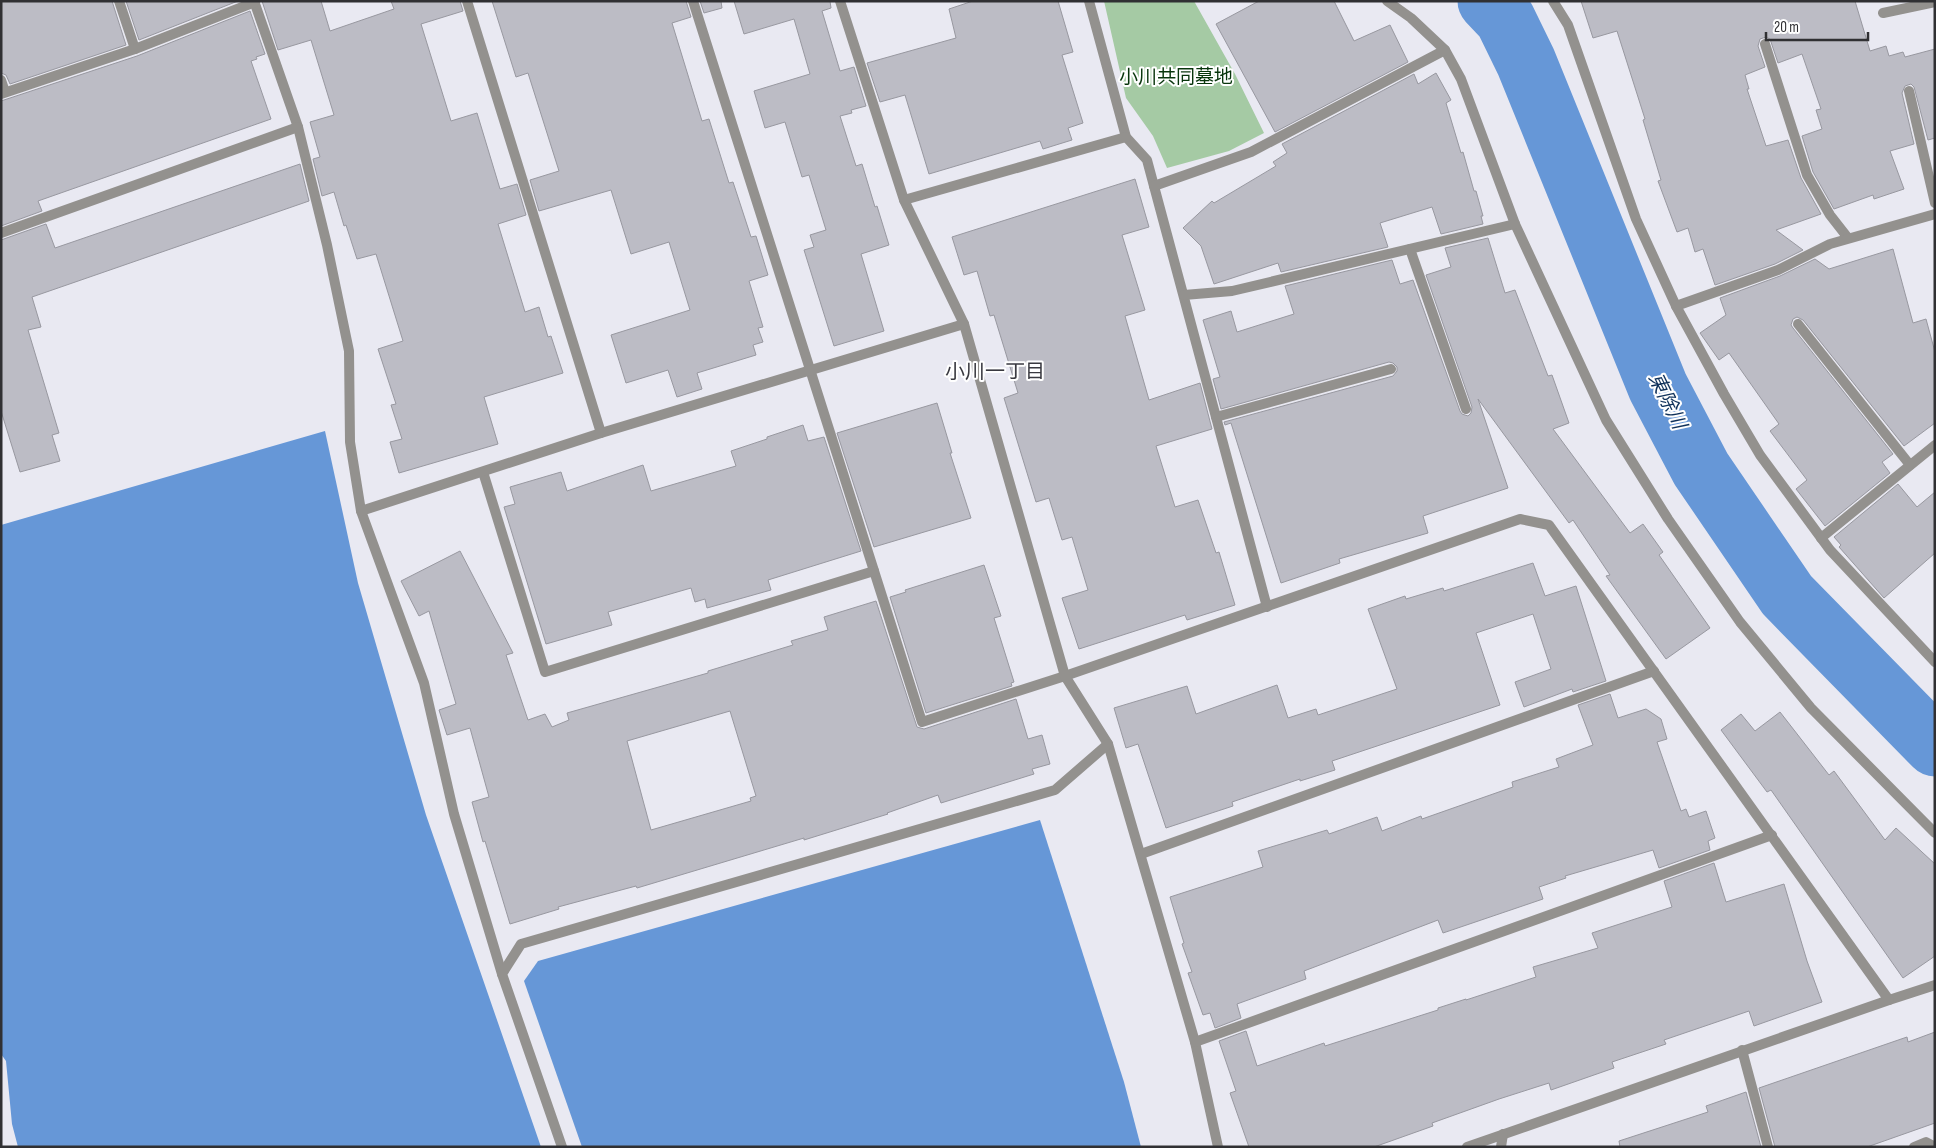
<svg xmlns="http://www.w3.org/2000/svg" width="1936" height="1148" font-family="'Sofia Sans Condensed','Noto Sans JP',sans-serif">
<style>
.green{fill:#a5caa4}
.water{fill:#6697d7}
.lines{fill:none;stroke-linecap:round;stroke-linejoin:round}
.river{stroke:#6697d7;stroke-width:61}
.building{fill:#bcbcc5;stroke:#9898a0;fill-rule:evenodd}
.service{stroke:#93918e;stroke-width:10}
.minor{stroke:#93918e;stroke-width:10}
.labels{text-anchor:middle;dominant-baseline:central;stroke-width:4;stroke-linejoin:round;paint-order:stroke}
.park-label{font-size:19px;fill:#08350c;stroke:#fff}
.neighbourhood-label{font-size:20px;fill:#393940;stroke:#fff}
.water-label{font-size:20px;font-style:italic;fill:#0f315a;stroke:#fff}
</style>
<rect width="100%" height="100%" fill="#e9e9f2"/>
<!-- green -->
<polygon class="green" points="1104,1 1194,1 1235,74 1264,133 1229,151 1167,168 1153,136 1126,98"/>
<!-- water -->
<g class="water">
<polygon points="325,431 358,583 426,815 541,1147 18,1147 12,1124 6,1061 1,1054 1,525"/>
<polygon points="1040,820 1124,1082 1141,1147 582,1147 524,981 538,961"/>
</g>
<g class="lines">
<!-- river -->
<polyline class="river" points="1488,1 1505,19 1526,62 1658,387 1701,469 1787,595 1935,746"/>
</g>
<!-- building -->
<g class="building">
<polygon points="1,1 112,1 126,45 10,84 6,75 1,73"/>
<polygon points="126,1 238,1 139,40"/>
<polygon points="262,1 321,1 330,31 394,9 391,1 460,1 463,11 421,24 451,121 477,113 500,189 517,184 526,215 498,224 525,312 539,307 548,337 551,336 563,373 484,397 498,444 399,473 390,442 402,439 391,405 396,404 378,349 403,341 376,254 357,259 346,225 344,226 334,192 322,196 313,159 320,157 310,122 334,115 311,40 278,50"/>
<polygon points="492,1 686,1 691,17 672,23 702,121 709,119 729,183 733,182 751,237 756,236 768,275 749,281 763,327 758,328 763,342 753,345 756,355 697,373 702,389 677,397 668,370 626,383 611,335 690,310 669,242 631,254 611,190 539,211 530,180 559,171 528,73 516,77"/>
<polygon points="700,1 721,1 722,8 704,13"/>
<polygon points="734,1 830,1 831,8 822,11 840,71 854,67 866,106 851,110 852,113 840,116 856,166 862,164 875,207 877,206 889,245 861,254 884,331 834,346 804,250 814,247 810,235 826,230 809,175 802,177 785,122 765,128 754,91 810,74 794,19 744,34"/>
<polygon points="973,1 1058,1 1073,52 1062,55 1083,123 1068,128 1072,140 1043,149 1040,141 929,174 905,95 880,102 867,63 956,38 949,9"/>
<polygon points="1259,1 1334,1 1354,41 1390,25 1408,62 1275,132 1216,24"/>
<polygon points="1581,1 1855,1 1870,51 1886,46 1889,56 1903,52 1905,57 1935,49 1935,138 1928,140 1914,87 1911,84 1905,86 1902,93 1914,144 1890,151 1904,189 1874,199 1873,195 1834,209 1813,172 1802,136 1822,129 1816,110 1821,109 1802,54 1778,63 1770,39 1766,37 1760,39 1758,46 1765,67 1745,75 1749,89 1747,89 1766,146 1788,140 1801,178 1821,214 1776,230 1803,250 1775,264 1715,285 1703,249 1695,252 1688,228 1677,232 1658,181 1661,180 1643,120 1645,119 1617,31 1593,38"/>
<polygon points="250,11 265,54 256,57 257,59 251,61 271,119 38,201 42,211 1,226 1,101 137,56"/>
<polygon points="1436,73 1451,100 1446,103 1461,153 1463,152 1474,191 1476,191 1483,216 1481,216 1483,224 1441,234 1432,207 1380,223 1388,247 1281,272 1278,263 1214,284 1201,246 1183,228 1212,201 1214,203 1276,166 1273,162 1287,153 1282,144 1414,74 1418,84"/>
<polygon points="300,164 309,201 32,297 41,327 28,330 59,433 52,435 60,461 20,472 1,411 1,240 46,224 55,248"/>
<polygon points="1135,179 1149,227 1122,235 1145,310 1125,316 1149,400 1200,383 1212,429 1156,446 1175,507 1198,500 1216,553 1219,552 1235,605 1187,620 1185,615 1079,649 1062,598 1088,590 1072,537 1062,540 1049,498 1036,502 1004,398 1018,393 994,315 990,316 977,271 964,275 952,237"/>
<polygon points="1488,238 1505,293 1515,290 1548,376 1552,375 1569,423 1553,429 1630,533 1643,524 1663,552 1659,555 1710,628 1666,659 1606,576 1610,575 1573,520 1569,523 1478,399 1508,488 1423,516 1428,533 1339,559 1340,563 1281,583 1231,423 1225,425 1224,422 1393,376 1397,371 1397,367 1393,363 1389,362 1221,409 1213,379 1220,377 1203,320 1231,311 1237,332 1294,314 1285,286 1392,260 1400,284 1413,280 1460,411 1462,414 1468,416 1471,413 1472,407 1426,275 1451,267 1445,248"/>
<polygon points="1893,249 1913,323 1926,319 1935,352 1935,423 1904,446 1803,320 1797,317 1793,319 1791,325 1793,328 1893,454 1882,462 1890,473 1825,526 1796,489 1807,480 1770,431 1779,424 1729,353 1719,360 1700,333 1726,315 1720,298 1780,276 1815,259 1829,269"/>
<polygon points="937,403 952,453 950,453 971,518 874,547 837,433"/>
<polygon points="803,425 808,441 824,437 861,551 768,580 771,590 707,608 705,599 695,602 691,588 608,612 612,625 546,644 504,507 515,504 510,487 561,472 567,491 643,465 651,491 736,466 731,451 767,439 767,437"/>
<polygon points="1898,484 1917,507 1935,492 1935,553 1884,598 1839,547 1841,545 1834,537"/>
<path d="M460,551L513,653L506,655L528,720L545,714L552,727L569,720L567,713L708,673V671L793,645L791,641L828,630L824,617L876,601L917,727L924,729L1016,699L1028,739L1042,735L1050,764L1032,769L1034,774L941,803L938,795L887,813L888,814L804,840V838L637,888L636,886L558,907L559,909L510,924L485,841L483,842L472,802L489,797L470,728L447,735L439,710L456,704L429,611L419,616L401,581ZM730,711L756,796L750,798L751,801L651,830L627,741Z"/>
<polygon points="1533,563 1545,596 1576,586 1606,681 1573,692 1572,689 1524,707 1515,682 1551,669 1533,614 1476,633 1500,705 1332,761 1335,770 1300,781 1300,779 1232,802 1233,806 1166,828 1138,744 1126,748 1114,708 1187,686 1196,714 1277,685 1288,718 1316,709 1318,715 1397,689 1368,609 1405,596 1406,599 1443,588 1444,591"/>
<polygon points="984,565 1001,616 994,618 1014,682 1011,683 1012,686 926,713 890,597 906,592 905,590"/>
<polygon points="1610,694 1618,718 1646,709 1661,719 1667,739 1657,742 1681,811 1686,809 1689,817 1706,811 1715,838 1708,841 1710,850 1659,868 1653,850 1565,876 1566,878 1539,887 1543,899 1443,933 1438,920 1304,971 1306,979 1237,1004 1241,1018 1215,1028 1210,1013 1203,1015 1188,973 1192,972 1182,944 1184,943 1170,897 1263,867 1258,851 1327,830 1329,834 1377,817 1382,831 1421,816 1422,819 1513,787 1512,782 1559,767 1556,759 1593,745 1578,705"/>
<polygon points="1780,712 1829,775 1834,771 1885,840 1896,828 1935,864 1935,956 1903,978 1771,790 1767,792 1721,730 1741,714 1755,731"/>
<polygon points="1714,863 1726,902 1784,884 1807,961 1822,1002 1754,1026 1749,1011 1664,1040 1666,1044 1612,1062 1614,1068 1551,1090 1549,1083 1499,1099 1432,1123 1433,1126 1374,1147 1249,1147 1230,1093 1236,1091 1219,1041 1246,1031 1257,1066 1324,1043 1325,1046 1438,1010 1438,1008 1466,999 1466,1000 1536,977 1533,967 1598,948 1592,933 1672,907 1664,881"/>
<polygon points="1935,1032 1935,1123 1867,1147 1775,1147 1759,1088 1907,1037 1908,1042"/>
<polygon points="1746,1092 1761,1147 1620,1147 1619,1141 1708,1112 1706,1106"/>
</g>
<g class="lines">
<!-- service -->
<g class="service">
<polyline points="1883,13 1935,2"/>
<polyline points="1765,44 1807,175 1830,215 1848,238"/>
<polyline points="1889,1000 1935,985"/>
<polyline points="1914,1147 1926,1142 1935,1147"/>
</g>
<!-- minor -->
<g class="minor">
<polyline points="119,1 135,49"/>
<polyline points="254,1 298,127 327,245 349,351 350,442 361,511 424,683 454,814 502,974"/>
<polyline points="467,1 601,433"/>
<polyline points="693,1 922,722 1065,676 1520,519 1549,525 1889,1000 1467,1147"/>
<polyline points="840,1 904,200 964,324 1065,676 1108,744 1195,1042 1218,1147"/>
<polyline points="1089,1 1126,137 1147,160 1267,607"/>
<polyline points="1387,1 1411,18 1445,50 1461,79 1515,224 1606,420 1668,519 1740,622 1811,708 1935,833"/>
<polyline points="1553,1 1568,25 1636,219 1676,306 1724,394 1760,455 1830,550 1935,662"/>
<polyline points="1,80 5,92"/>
<polyline points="1909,91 1935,203"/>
<polyline points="1,94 135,49 255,2"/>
<polyline points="1154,186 1251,152 1445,50"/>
<polyline points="904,200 1126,137"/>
<polyline points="1,233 298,127"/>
<polyline points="1410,249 1466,409"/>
<polyline points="1184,295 1232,291 1515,224"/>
<polyline points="1676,306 1778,270 1830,244 1935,214"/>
<polyline points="1798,324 1910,465"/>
<polyline points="1216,417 1391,369"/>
<polyline points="483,472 545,672 874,571"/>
<polyline points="361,511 601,433 964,324"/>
<polyline points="1821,538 1935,445"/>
<polyline points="1141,854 1654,671"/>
<polyline points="1195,1042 1772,835"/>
<polyline points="1742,1050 1768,1147"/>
<polyline points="562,1147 502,974 521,944 1055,790 1108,744"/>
<polyline points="1501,1147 1503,1134"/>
</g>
</g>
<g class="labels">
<!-- park labels -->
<g class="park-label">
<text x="1176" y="77">小川共同墓地</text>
</g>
<!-- neighbourhood labels -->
<g class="neighbourhood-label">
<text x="995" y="372">小川一丁目</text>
</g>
<!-- water labels -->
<g class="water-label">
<text transform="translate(1667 401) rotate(64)">東除川</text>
</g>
</g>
<!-- border -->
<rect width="1936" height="1148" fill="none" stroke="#303033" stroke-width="5"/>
<!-- scale -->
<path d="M1766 32v8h102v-8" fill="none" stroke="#303033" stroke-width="2.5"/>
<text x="1774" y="32" font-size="15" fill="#303033" stroke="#ffffff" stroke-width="4" paint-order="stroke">20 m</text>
</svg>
